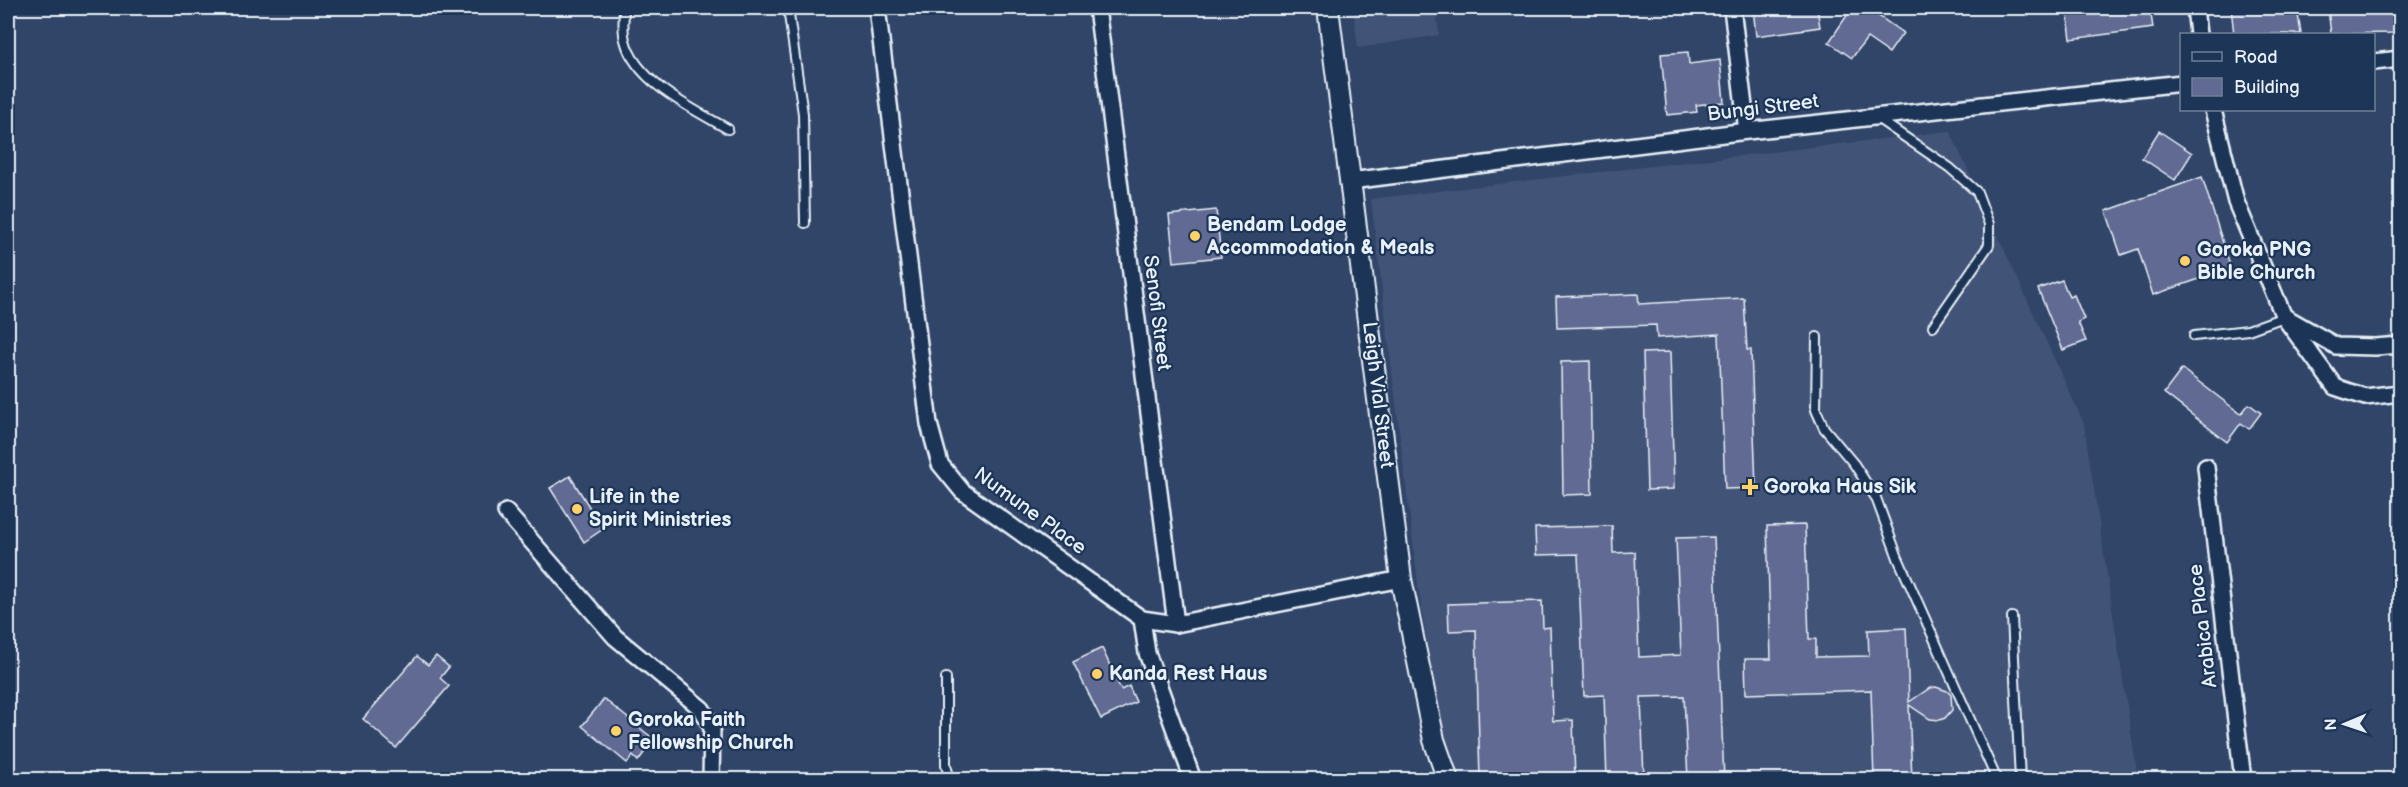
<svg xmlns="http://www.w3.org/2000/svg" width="2408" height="787" font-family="'Balsamiq Sans',sans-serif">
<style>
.built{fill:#425378}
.building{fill:#616a92;stroke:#e8f1f8;stroke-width:1.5}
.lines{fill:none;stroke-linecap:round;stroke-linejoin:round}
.service-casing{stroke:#e8f1f8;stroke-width:12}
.minor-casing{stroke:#e8f1f8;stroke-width:20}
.tertiary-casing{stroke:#e8f1f8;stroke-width:24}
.service{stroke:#1d3557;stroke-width:8}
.minor{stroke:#1d3557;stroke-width:15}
.tertiary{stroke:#1d3557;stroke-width:20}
.poi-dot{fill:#ffd166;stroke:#1d3557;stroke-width:2}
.labels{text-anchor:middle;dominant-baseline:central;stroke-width:4.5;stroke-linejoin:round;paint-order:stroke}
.street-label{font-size:20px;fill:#e8f1f8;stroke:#1d3557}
.poi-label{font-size:20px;font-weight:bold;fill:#e8f1f8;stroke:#1d3557;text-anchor:start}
</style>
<rect width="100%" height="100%" fill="#314569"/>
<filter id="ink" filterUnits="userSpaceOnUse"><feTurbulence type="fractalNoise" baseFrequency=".0167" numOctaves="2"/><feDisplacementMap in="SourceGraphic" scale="12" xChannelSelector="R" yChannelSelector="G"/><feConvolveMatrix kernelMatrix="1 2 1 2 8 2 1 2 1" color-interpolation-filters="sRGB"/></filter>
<g filter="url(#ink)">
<!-- built -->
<g class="built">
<polygon points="1353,8 1436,8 1439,35 1358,48"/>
<polygon points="1950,131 2084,424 2138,779 1461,779 1442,734 1419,592 1371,199"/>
</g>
<!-- building -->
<g class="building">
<polygon points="1753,8 1817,8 1820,27 1756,36"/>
<polygon points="1852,8 1867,8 1903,33 1889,53 1867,38 1852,58 1829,42"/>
<polygon points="2067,8 2150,8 2153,28 2071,39"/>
<polygon points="2231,8 2297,8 2301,34 2234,34"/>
<polygon points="2339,8 2392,8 2395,33 2331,34 2328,9"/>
<polygon points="1688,52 1689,64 1720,60 1724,102 1696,105 1697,112 1667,115 1661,54"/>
<polygon points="2159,131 2192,153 2175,180 2142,158"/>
<polygon points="2202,177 2231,268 2153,295 2138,249 2121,255 2106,211"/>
<polygon points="1216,210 1221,257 1174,262 1169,215"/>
<polygon points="2062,280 2069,297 2074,295 2084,319 2078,322 2086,341 2063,350 2038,289"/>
<polygon points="1638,294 1639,304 1744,298 1747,350 1751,350 1756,488 1725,489 1719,334 1657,338 1656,325 1557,328 1556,297"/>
<polygon points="1670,352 1674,489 1647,490 1643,353"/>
<polygon points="1590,361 1592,494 1563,495 1561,362"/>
<polygon points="2182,369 2241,414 2249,404 2261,413 2249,429 2241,423 2227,442 2164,393"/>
<polygon points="570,476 603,529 584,542 550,488"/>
<polygon points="1805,525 1809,639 1816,639 1816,657 1869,656 1868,630 1906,628 1909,702 1930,688 1936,687 1947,691 1951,695 1952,710 1945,718 1940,720 1930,719 1909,705 1912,780 1874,780 1871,690 1746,694 1745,659 1771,659 1767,526"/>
<polygon points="1612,526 1613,553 1635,552 1639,657 1681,655 1676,538 1714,537 1724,780 1688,780 1684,696 1641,697 1644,780 1607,780 1604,695 1584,696 1578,554 1536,555 1535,528"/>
<polygon points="1542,601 1543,628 1550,627 1553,721 1573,720 1575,780 1480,780 1476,630 1449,631 1448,604"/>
<polygon points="1102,648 1121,690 1129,686 1136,702 1101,719 1073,662"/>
<polygon points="417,656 428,665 436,656 449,667 440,678 449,686 396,748 363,719"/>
<polygon points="604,699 650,736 642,745 647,749 638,761 633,756 627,763 582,726"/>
</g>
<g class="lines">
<defs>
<g id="service">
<path d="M624,8C624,18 622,30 625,40C635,82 693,109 728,129"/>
<polyline points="788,8 803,114 805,223"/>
<polyline points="1877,118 1950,168 1977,192 1989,224 1989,245 1933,326"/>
<polyline points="2194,336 2248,330 2284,317"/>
<polyline points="1817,337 1816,410 1824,428 1854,464 1876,498 1898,558 1997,780"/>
<polyline points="2012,617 2020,780"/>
<polyline points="946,678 946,765 950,780"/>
</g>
<g id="minor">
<polyline points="877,8 929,424 940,464 962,491 1142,619 1176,624 1401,579"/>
<polyline points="1097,8 1176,624"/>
<polyline points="1732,8 1747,131"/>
<polyline points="2195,8 2198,34"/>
<polyline points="2374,62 2400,59"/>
<polyline points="2213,110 2236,202 2284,317 2335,387 2365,397 2400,393"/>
<polyline points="1350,181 1747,131 2182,83"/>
<polyline points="2287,318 2336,346 2375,347 2400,345"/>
<polyline points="2206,467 2243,780"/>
<polyline points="506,512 615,637 702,709 712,728 711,780"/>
<polyline points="1142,619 1147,653 1193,780"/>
</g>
<polyline id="tertiary" points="1328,8 1401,579 1434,740 1448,780"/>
</defs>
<!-- service casing -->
<use href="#service" class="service-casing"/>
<!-- minor casing -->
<use href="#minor" class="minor-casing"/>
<!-- tertiary casing -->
<use href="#tertiary" class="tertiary-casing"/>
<!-- service -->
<use href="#service" class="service"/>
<!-- minor -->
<use href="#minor" class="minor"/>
<!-- tertiary -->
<use href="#tertiary" class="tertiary"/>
</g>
</g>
<!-- markers -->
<g class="poi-dot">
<circle cx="1195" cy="236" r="6"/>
<circle cx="2185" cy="261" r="6"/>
<path d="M1747 478h6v6h6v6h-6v6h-6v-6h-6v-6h6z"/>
<circle cx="577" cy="509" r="6"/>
<circle cx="1097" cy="674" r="6"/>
<circle cx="616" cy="731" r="6"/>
</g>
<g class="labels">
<!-- street labels -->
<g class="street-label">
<text transform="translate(1763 108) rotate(-7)">Bungi Street</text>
<text transform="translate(1157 313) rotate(83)">Senofi Street</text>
<text transform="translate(1378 395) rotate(83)">Leigh Vial Street</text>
<text transform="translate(1030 511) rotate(36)">Numune Place</text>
<text transform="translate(2203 626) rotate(-97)">Arabica Place</text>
</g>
<!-- poi labels -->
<g class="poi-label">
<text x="1207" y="225">Bendam Lodge<tspan x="1207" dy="23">Accommodation &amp; Meals</tspan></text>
<text x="2197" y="250">Goroka PNG<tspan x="2197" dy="23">Bible Church</tspan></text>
<text x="1764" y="487">Goroka Haus Sik</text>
<text x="589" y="497">Life in the<tspan x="589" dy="23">Spirit Ministries</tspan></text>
<text x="1109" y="674">Kanda Rest Haus</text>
<text x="628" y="720">Goroka Faith<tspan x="628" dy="23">Fellowship Church</tspan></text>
</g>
</g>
<!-- margin -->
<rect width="2408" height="787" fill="none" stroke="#1d3557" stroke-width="30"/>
<rect x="15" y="15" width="2378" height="757" fill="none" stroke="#e8f1f8" stroke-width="2" filter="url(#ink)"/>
<!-- legend -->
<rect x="2180" y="33" width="195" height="78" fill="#1d3557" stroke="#6e8097" stroke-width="1.5"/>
<rect x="2192" y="52" width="30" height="9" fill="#1d3557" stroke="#6e8097" stroke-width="1.5"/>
<text x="2234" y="63" font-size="18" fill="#e8f1f8">Road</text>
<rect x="2192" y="78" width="30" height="18" fill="#616a92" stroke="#6e8097" stroke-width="1.5"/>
<text x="2234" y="93" font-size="18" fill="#e8f1f8">Building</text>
<!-- north arrow -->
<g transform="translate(2345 724) rotate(268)" stroke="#1d3557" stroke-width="4.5" paint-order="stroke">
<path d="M0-4.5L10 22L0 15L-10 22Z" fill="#e8f1f8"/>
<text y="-9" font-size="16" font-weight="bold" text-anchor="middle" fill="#e8f1f8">N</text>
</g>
</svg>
